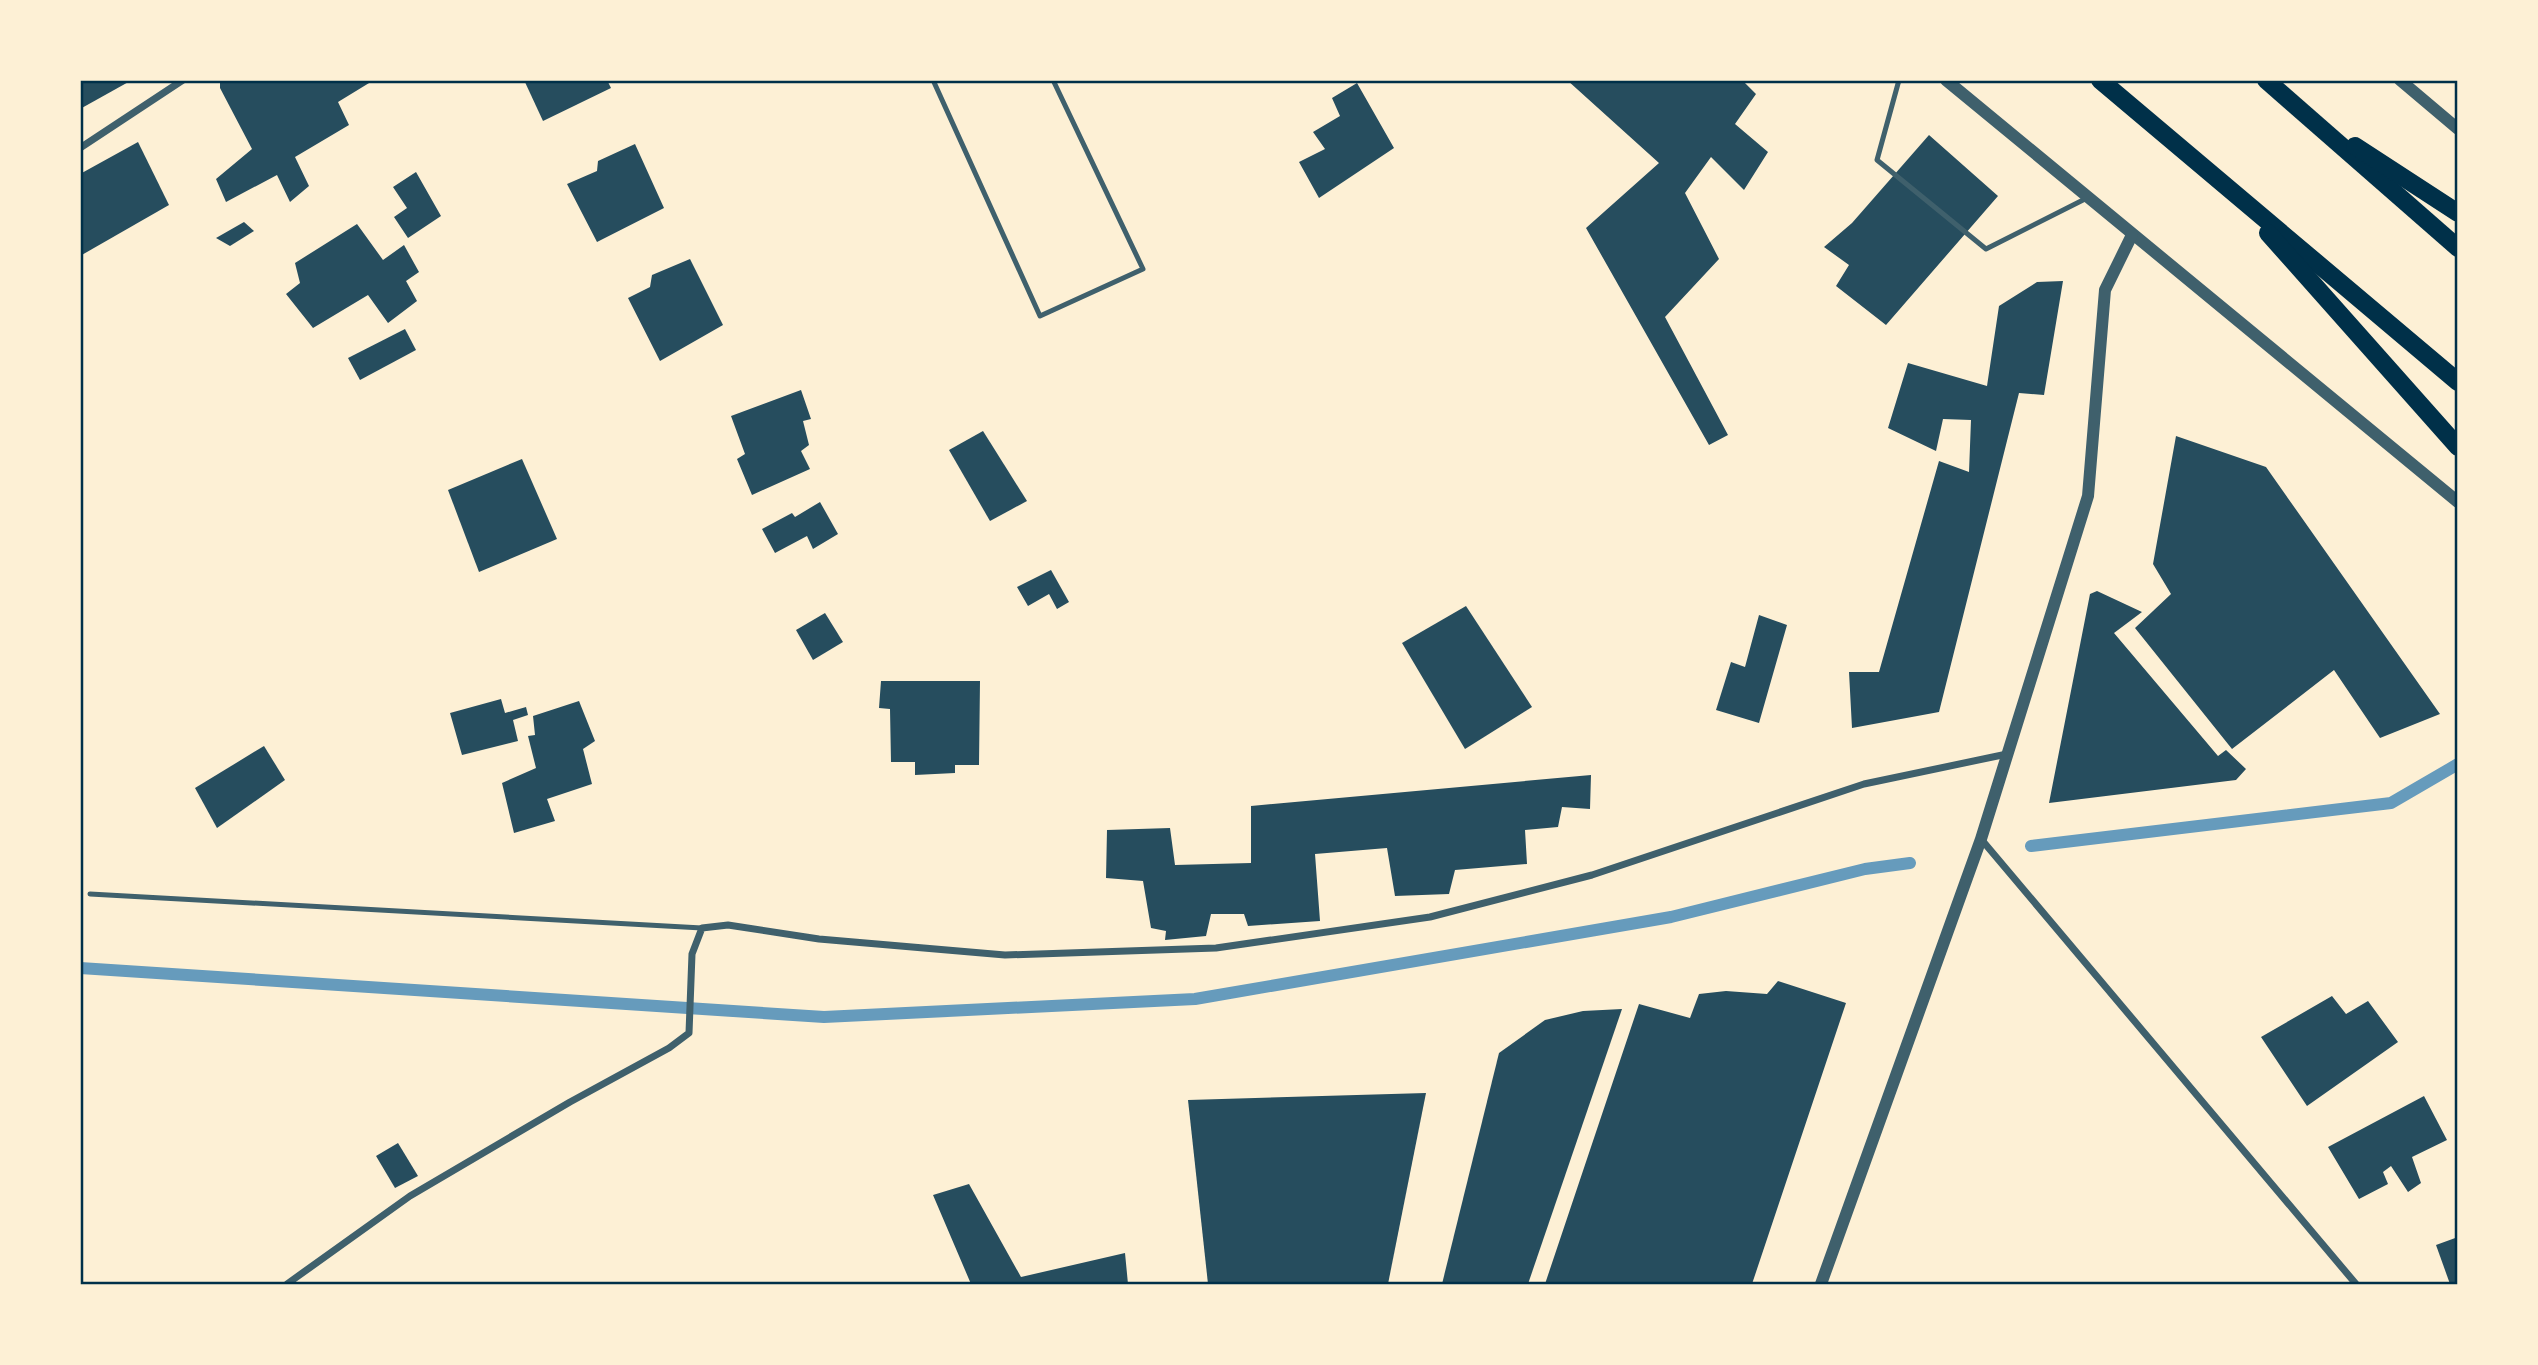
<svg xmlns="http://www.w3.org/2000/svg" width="2538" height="1365" font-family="Mulish,sans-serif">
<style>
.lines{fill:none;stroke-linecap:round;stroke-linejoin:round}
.stream{stroke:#669bbc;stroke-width:12}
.building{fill:#264d5e}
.service{stroke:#3f606c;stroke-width:5}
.minor{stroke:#3f606c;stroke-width:7}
.tertiary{stroke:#3f606c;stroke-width:12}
.primary{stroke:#003049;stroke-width:18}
.neatline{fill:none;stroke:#003049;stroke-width:2.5}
</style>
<rect width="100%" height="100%" fill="#fdf0d5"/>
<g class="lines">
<!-- stream -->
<g class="stream">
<polyline points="2031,846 2391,803 2458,764"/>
<polyline points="80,968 824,1017 1195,999 1671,917 1865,869 1910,863"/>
</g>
</g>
<!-- building -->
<g class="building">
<polygon points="80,80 132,80 80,109"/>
<polygon points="220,80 374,80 338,102 349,125 295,157 309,186 290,202 277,175 226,202 216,179 252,149 220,88"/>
<polygon points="524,80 607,80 611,88 543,121"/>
<polygon points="1567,80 1742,80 1756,94 1735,124 1768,152 1744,190 1711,157 1685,193 1719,259 1665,317 1728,435 1709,445 1586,228 1659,163"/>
<polygon points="1357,83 1394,148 1319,198 1299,162 1325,149 1313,132 1340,116 1332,98"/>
<polygon points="1929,135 1998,196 1886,325 1836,286 1849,265 1824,247 1852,223"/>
<polygon points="138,142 169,205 80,256 80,174"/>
<polygon points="635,144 664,208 597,242 567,184 597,171 598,161"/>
<polygon points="416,172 441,216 408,238 394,217 407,208 393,187"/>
<polygon points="244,222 254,231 230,246 216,238"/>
<polygon points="357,224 383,260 404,245 419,272 406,281 417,301 388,323 368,295 313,328 286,294 300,283 295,263"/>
<polygon points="690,259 723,325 660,361 628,298 650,287 652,275"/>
<polygon points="2063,281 2044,395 2019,393 1939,712 1852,728 1849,672 1879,672 1939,461 1969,472 1971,420 1943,419 1936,451 1888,428 1908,363 1987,386 1999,306 2037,282"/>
<polygon points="405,329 416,350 360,380 348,358"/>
<polygon points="801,390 811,419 803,421 809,445 801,451 810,469 752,495 737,459 745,454 731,416"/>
<polygon points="983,431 1027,501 990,521 949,450"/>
<polygon points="2176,436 2266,467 2440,714 2380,738 2334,670 2232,749 2135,628 2171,594 2153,564"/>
<polygon points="522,459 557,539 479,572 448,490"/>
<polygon points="820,502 838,534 813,549 807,536 775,553 762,529 792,513 795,517"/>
<polygon points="1051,570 1069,602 1057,609 1049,594 1028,606 1017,587"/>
<polygon points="2097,591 2142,612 2114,633 2218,756 2226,750 2246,769 2236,780 2049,803 2090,594"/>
<polygon points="1466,606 1532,707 1465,749 1402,643"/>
<polygon points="825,613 843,642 813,660 796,630"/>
<polygon points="1759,615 1787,625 1759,723 1716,710 1731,662 1745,667"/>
<polygon points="881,681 980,681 979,765 955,765 955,773 915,775 915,762 891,762 890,709 879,708"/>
<polygon points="501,699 505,713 526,707 528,715 513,720 518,741 462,755 450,713"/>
<polygon points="579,701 595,741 583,749 592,784 547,799 555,821 514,833 502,783 536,768 528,736 535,735 533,716"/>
<polygon points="264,746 285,780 217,828 195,788"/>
<polygon points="1591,775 1590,809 1562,807 1558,827 1525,830 1527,864 1455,870 1449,894 1395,896 1387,848 1315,854 1320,921 1248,926 1244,914 1211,914 1206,936 1165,940 1166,931 1151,928 1143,881 1106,878 1107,830 1170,828 1175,865 1251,863 1251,806"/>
<polygon points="1778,981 1846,1003 1752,1284 1545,1284 1639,1004 1690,1018 1699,994 1726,991 1767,994"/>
<polygon points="2332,996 2346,1014 2368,1001 2398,1042 2307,1106 2261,1037"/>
<polygon points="1622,1009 1528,1284 1442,1284 1499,1053 1545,1020 1583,1011"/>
<polygon points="1426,1093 1388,1284 1208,1284 1188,1100"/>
<polygon points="2424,1096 2447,1140 2412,1157 2421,1183 2408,1192 2391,1166 2383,1172 2388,1184 2359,1199 2328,1147"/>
<polygon points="398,1143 418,1176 395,1188 376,1156"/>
<polygon points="969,1184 1021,1277 1125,1253 1128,1284 971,1284 933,1195"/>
<polygon points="2458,1237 2458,1284 2450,1284 2436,1245"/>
</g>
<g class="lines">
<!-- service -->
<g class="service">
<polyline points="933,80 1040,316 1143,269 1053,80"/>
<polyline points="1899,80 1877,160 1986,249 2087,198"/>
<polyline points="90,894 702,928"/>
</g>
<!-- minor -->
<g class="minor">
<polyline points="80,148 183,80"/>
<polyline points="1981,839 2356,1284"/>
<polyline points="287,1284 410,1196 570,1102 669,1048 689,1033 692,954 702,928 728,925 819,939 1005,955 1216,948 1430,917 1592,875 1864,784 2007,754"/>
</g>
<!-- tertiary -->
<g class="tertiary">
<polyline points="1946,80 2458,502"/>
<polyline points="2400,80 2458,129"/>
<polyline points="1821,1284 1981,839 2088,496 2105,290 2132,235"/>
</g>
<!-- primary -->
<g class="primary">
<polyline points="2100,80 2458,382"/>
<polyline points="2266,80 2458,248"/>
<polyline points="2355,146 2458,213"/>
<polyline points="2268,233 2458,447"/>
</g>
</g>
<!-- border -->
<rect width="2538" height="1365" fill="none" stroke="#fdf0d5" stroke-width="164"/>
<rect x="82" y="82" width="2374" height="1201" class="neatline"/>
</svg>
